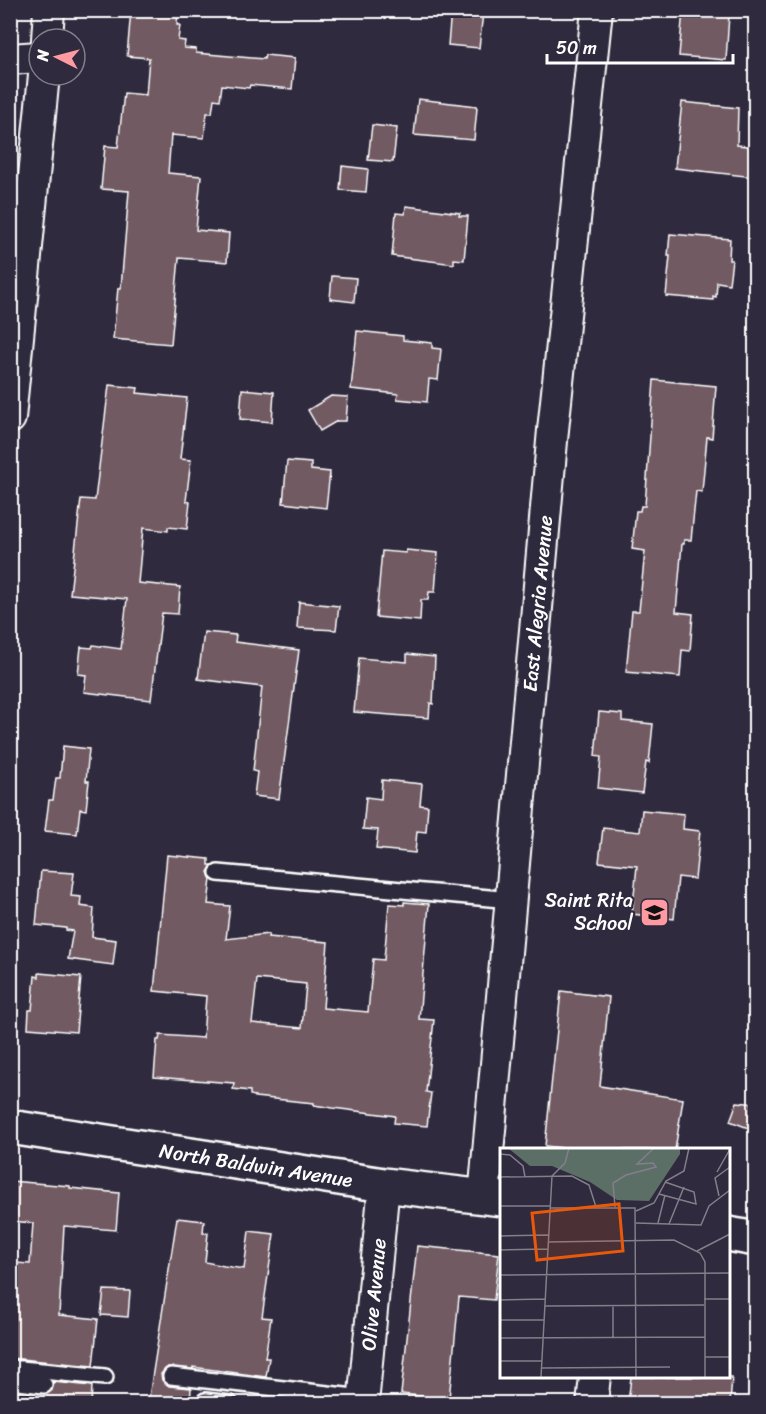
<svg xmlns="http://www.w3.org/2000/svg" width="766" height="1414" font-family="Sriracha,sans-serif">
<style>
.building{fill:#725a64;stroke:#fff;stroke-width:1.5;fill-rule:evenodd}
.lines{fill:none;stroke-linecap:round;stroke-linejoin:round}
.lane-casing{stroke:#fff;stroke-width:20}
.street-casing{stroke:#fff;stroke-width:34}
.secondary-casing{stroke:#fff;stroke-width:38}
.lane{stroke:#2f2a3d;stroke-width:15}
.street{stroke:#2f2a3d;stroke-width:30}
.secondary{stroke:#2f2a3d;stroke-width:33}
.labels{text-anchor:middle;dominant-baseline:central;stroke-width:4.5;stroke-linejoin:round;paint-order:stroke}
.street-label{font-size:20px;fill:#fff;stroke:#2f2a3d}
.poi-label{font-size:20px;fill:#fff;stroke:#2f2a3d;text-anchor:end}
.inset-road{fill:none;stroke:#827f8b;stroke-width:1.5}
.view{fill:#e8590c;fill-opacity:0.15;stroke:#e8590c;stroke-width:3}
.inset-edge{fill:none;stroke:#fff;stroke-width:3}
</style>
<rect width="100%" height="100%" fill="#2f2a3d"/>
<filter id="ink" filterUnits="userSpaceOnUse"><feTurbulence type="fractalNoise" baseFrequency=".0167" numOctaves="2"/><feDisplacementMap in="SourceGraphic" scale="12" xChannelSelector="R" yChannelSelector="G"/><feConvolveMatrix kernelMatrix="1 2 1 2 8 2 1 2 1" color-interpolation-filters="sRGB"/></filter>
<g filter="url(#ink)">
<!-- building -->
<g class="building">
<polygon points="131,10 178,10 177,25 180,25 178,40 185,41 184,48 196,49 196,53 264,59 265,55 295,58 292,89 250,85 249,88 222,85 220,100 214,99 212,113 207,113 204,138 171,135 168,173 201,176 196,230 229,233 227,262 179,258 171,344 113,339 118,288 121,288 129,191 101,189 105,146 118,147 124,93 146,95 149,58 127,56"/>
<polygon points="451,10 475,10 483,13 479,48 448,45"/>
<polygon points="683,10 724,10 723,15 729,15 726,60 679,56"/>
<polygon points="418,99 476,106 477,108 474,140 414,135"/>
<polygon points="682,102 738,108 737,145 756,147 754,177 675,168"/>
<polygon points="372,125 397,128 393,162 368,160"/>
<polygon points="342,166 368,169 366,192 340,190"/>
<polygon points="406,206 460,213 459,216 468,216 464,260 454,259 454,264 392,256 396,213 405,214"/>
<polygon points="670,234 730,239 729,260 732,260 729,284 717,282 716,297 713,296 713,300 666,296 670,256 668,256"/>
<polygon points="332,276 356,278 354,302 330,299"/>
<polygon points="357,331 403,336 403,340 432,343 432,348 441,349 438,380 429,379 427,402 397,399 398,394 351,389"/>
<polygon points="654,380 716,386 712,438 707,437 702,492 696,491 691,540 684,540 684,544 682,544 676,612 693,614 690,651 682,650 680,677 626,672 632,611 639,611 645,551 632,549 636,511 640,511 641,506 645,506"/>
<polygon points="109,385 138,388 137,393 187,398 180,459 191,460 186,501 190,502 187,529 168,527 168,531 143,528 138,583 180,587 178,614 162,613 151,700 84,692 86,675 78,674 81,647 92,648 93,645 121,649 127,599 70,594 81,499 95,500"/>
<polygon points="242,389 274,392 272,422 240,419"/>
<polygon points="331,396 348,397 346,421 337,421 320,431 308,410"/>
<polygon points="287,461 311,463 311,470 330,472 326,508 283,503"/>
<polygon points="406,550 438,553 435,592 429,592 428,600 421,600 420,621 376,617 382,551 406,553"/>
<polygon points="299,602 339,606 336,630 297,628"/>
<polygon points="204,632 236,635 235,642 299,650 279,799 254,796 257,772 253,771 262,687 198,679"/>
<polygon points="407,654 435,657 433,704 430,703 429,718 354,712 359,658 407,662"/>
<polygon points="599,712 622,714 622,721 653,724 649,763 646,762 642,793 598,788 601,757 595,756"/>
<polygon points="63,746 89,749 86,781 89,781 86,810 80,809 77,834 45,831 49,800 53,800 56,778 60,778"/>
<polygon points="382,780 422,784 420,805 428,806 426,832 417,831 415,853 376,849 378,830 363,829 366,797 381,799"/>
<polygon points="642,810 684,814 683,829 700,831 695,879 678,877 674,919 632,914 637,866 599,862 603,828 640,832"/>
<path d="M167,855L209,859V865H212L208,872L211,879L208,904L230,906L226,939L269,934L268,937L328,942L323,1008L368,1012L373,959L384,960L389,904L404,905V902L429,904L419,1019L434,1020L426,1092L431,1093L427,1126L394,1123L395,1116L333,1108L314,1105V1103L255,1097V1096L250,1095V1091L233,1089L234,1083L154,1077L157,1040H159L160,1035L203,1038L206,996L154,991ZM257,979L306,984L302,1028L252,1023Z"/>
<polygon points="41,871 74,873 71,896 81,897 80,906 94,908 92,937 116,940 113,965 68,959 73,931 66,930 66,928 36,925"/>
<polygon points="39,973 81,977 76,1032 28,1028 29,1010 32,1010 35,976 39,977"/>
<polygon points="561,991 609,997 600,1086 683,1099 675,1150 582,1150 545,1146"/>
<polygon points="737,1102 756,1104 756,1131 730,1121"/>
<polygon points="10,1181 70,1186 70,1188 119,1193 116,1230 64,1226 59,1315 98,1319 93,1366 10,1358 10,1318 15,1263 30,1264 33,1223 10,1221"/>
<polygon points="177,1218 204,1221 203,1233 208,1233 205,1262 224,1266 244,1269 249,1231 274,1234 262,1317 271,1318 265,1358 269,1358 266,1377 193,1367 193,1369 168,1367 161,1374 162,1380 169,1386 191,1388 190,1404 148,1404"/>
<polygon points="417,1246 499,1254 494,1300 459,1297 449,1399 401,1394"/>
<polygon points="104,1290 130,1291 128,1317 101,1315"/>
<polygon points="631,1377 732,1377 730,1404 628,1404"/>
<polygon points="53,1382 92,1386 91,1404 10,1404 10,1391 47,1394 52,1390"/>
</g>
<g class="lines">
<defs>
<g id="lane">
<polyline points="218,873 511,900"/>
<polyline points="10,1368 105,1377"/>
<polyline points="171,1376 363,1398"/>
<polyline points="10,1381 44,1385"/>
<polyline points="205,1401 230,1404"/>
</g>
<g id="street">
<polyline points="47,39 49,10"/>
<polyline points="10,59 39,57"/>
<polyline points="10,418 44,75"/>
<path id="s1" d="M484,1197L553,430L597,10"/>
<path id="s2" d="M363,1404L384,1185"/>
<polyline points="592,1404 595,1376"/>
</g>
<g id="secondary">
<path id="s3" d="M10,1127L384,1185L502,1199"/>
<polyline points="728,1234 756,1239"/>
</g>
</defs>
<!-- lane casing -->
<use href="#lane" class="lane-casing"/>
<!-- street casing -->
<use href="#street" class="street-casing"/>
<!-- secondary casing -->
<use href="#secondary" class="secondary-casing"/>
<!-- lane -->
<use href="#lane" class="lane"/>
<!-- street -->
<use href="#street" class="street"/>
<!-- secondary -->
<use href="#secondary" class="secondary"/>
</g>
</g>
<!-- icons -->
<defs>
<symbol id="school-square" viewBox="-11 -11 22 22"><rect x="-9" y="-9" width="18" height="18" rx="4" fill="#ff9aa2" stroke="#2f2a3d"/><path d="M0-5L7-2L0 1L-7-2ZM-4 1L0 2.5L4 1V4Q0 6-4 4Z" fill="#111"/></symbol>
</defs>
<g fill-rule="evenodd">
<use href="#school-square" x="638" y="896" width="33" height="33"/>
</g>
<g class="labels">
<!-- street labels -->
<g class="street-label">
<text stroke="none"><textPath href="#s1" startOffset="596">East Alegria Avenue</textPath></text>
<text stroke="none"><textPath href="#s3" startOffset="249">North Baldwin Avenue</textPath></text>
<text stroke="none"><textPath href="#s2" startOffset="110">Olive Avenue</textPath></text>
</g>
<!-- poi labels -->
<g class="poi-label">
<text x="633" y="900">Saint Rita<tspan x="633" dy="23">School</tspan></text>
</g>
</g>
<!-- overview -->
<g transform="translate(500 1148)">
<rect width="230" height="230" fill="#2f2a3d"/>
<path d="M8,0H180V6L149,53L117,52L90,34L52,18H30Z" fill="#5c6f67"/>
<path class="inset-road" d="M0,6L10,7L23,18L25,29M217,24L230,1M0,29L72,28L89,37L96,59M159,46L196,56L194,44L165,34M219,48L215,30L230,19M0,58H50M115,59L113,35L126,27L156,19L153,15L137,16L154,0M50,60H135L136,229M136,63L154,55L166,33L184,23L189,0M136,75L201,77L209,58L230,42M158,75L165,47M169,76L184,39M0,88L48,87M48,94L174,92L200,105L205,114V229M0,102L48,101M197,103L230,86M0,127L230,125M204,151H230M0,152L45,151M45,158L204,157M113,158V189M0,172H44M0,190L205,189M205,209H230M0,213H42M42,220L170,219M41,229L52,28L65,15L69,0"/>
<path class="view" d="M119,56L123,103L37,112L32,65Z"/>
<rect width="230" height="230" class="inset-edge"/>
</g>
<!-- margin -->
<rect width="766" height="1414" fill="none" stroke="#2f2a3d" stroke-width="36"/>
<rect x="18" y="18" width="730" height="1378" fill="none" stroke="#fff" stroke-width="2" filter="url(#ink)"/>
<!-- north arrow -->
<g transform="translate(57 57) rotate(276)"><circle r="28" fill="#2f2a3d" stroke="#827f8b" stroke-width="1.5"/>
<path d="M0-4.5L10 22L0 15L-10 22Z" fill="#ff9aa2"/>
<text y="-9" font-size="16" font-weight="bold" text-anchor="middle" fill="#ffffff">N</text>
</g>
<!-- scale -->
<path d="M547 54v9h186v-9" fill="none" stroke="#ffffff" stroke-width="3"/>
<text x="556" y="54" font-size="18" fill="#ffffff" stroke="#2f2a3d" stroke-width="4.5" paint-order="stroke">50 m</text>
</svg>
